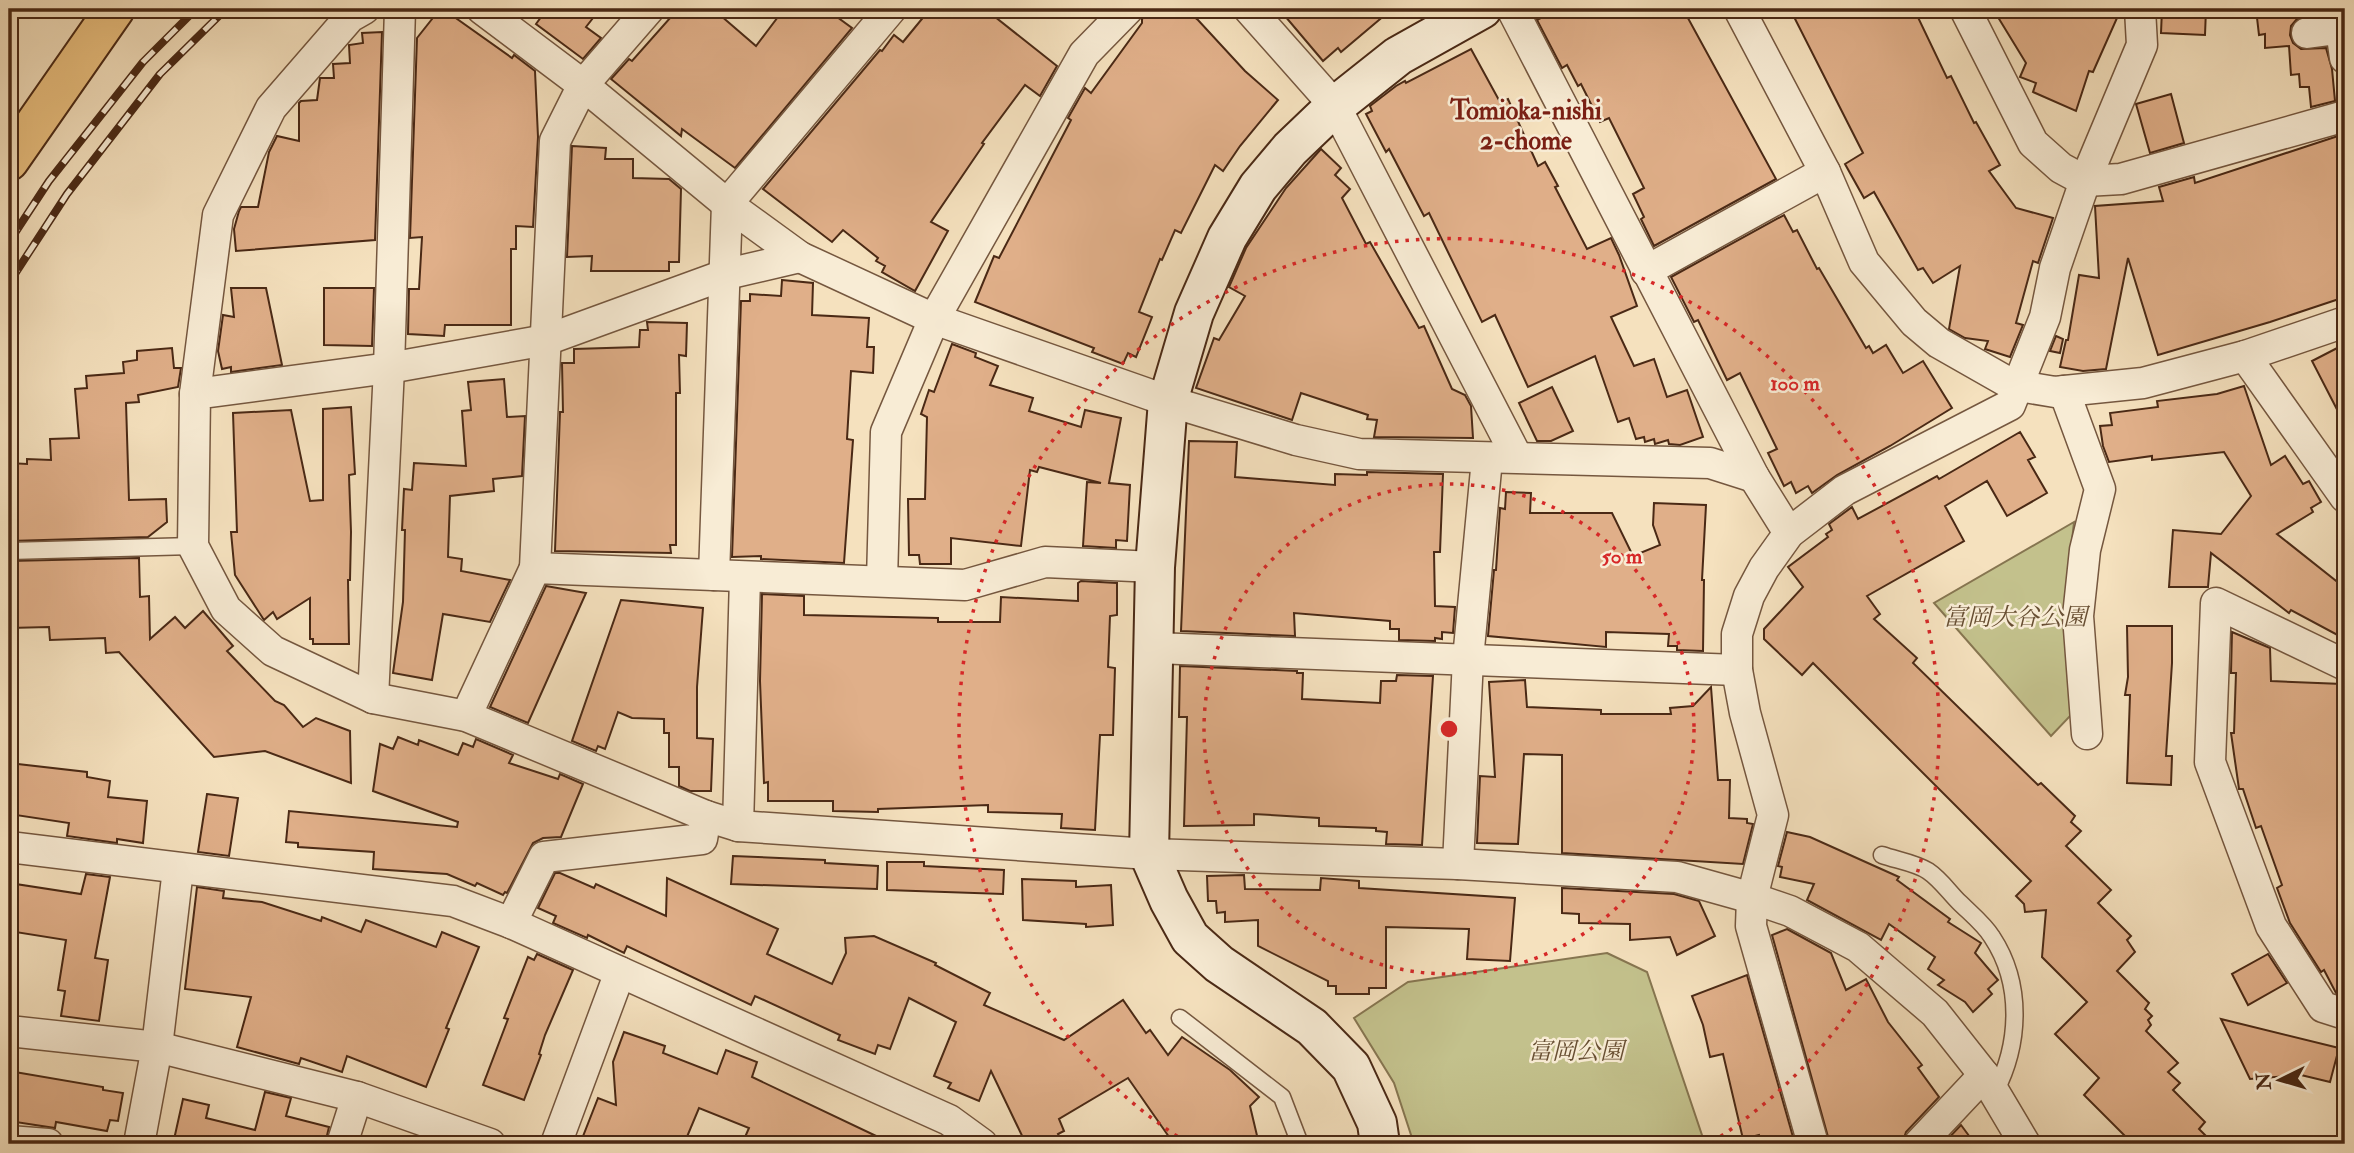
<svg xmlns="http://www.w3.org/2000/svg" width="2354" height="1153" font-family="'IM FELL Double Pica','Noto Serif JP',serif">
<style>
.green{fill:#c3c18c;stroke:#867550;stroke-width:2}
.building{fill:#e0af89;stroke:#4a2915;stroke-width:2}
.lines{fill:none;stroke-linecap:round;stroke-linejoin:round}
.lane-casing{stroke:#75573f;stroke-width:19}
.street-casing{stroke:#75573f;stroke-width:33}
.secondary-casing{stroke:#4a2915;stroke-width:42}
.highway-casing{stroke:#4a2915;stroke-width:42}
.lane{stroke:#f8ecd5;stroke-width:16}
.street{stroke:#f8ecd5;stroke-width:30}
.secondary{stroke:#f8ecd5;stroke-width:38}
.highway{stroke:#eac07f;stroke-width:38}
.rail-casing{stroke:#4a2915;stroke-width:8}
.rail{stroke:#f8ecd5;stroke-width:5;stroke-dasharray:16;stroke-linecap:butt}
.ring{fill:none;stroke:#d62828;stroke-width:3.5;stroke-dasharray:3.5 7}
.labels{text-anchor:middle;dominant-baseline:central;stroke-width:5;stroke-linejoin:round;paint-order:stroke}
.park-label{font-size:24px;font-style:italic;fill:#684f33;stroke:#f8ecd5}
.neighbourhood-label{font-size:26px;font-weight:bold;fill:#7a1f14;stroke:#f8ecd5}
.centre{fill:#d62828;stroke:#f8ecd5;stroke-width:3.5}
.ring-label{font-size:21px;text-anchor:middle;font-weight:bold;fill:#d62828;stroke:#f8ecd5;stroke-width:5;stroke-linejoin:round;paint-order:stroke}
</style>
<rect width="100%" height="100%" fill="#f5e1be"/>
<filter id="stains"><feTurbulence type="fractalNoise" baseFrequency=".00286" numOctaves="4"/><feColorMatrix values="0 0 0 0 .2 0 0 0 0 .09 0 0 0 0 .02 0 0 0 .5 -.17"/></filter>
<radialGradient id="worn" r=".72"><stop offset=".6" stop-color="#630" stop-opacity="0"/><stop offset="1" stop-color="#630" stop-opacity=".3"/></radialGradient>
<!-- green -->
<g class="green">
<polygon points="2074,522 2065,605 2072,714 2051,736 1934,603"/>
<polygon points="1607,953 1647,972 1705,1144 1414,1144 1394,1083 1354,1018 1408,982"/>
</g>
<!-- building -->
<g class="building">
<polygon points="440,9 443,9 512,58 514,55 535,71 538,137 533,227 516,226 516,249 511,249 511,325 445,325 444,336 408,334 409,289 419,289 422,237 410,238 417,38"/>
<polygon points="547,9 600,9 586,27 601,38 583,59 536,24"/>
<polygon points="678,9 713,9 756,46 784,9 826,9 852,28 735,168 682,129 681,136 611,79 629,59 632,61"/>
<polygon points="930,9 985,9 1057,66 1040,96 1025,85 982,143 984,144 931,222 948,231 915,291 882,272 885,266 876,261 878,258 843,230 832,242 763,189 880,50 882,51 894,35 903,42"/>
<polygon points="1153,9 1184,9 1198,20 1245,71 1278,100 1240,146 1223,171 1215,165 1181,233 1175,230 1162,260 1160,259 1139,312 1152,317 1136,357 1128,353 1123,364 1092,352 1094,348 975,302 994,256 999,258 1071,120 1068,118 1085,88 1091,93 1142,23 1142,19"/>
<polygon points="1279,9 1392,9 1341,52 1338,48 1323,61"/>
<polygon points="1557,9 1683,9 1776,179 1654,246 1641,219 1644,217 1633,194 1644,188 1609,118 1600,122 1581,84 1578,86 1567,65 1562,68 1537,20"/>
<polygon points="1790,9 1914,9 1947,78 1951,76 1974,123 1976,122 2000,165 1989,171 2016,208 2053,218 2038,263 2033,261 2016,323 2023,325 2010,357 1985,349 1988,341 1965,338 1949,329 1960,266 1933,283 1923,268 1918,270 1874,192 1864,198 1845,164 1863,153"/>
<polygon points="1993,9 2121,9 2093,72 2089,71 2076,111 2033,92 2036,83 2020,77 2026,63"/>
<polygon points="2162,9 2206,9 2205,35 2161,33"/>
<polygon points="2256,9 2336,9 2336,12 2297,19 2291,26 2290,35 2293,43 2301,49 2326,48 2332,69 2335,101 2311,107 2309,87 2300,87 2299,74 2291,75 2289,46 2265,48 2265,34 2259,35"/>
<polygon points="382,32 375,240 236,251 234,229 239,211 241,207 258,207 269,152 277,136 299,141 299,103 301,101 317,100 320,78 334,78 333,64 350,63 349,45 363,43 362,33"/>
<polygon points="1471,49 1500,102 1508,99 1538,166 1545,162 1558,186 1555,187 1587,249 1611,238 1619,255 1637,306 1611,317 1634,366 1654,359 1667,397 1687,390 1703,437 1680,445 1669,444 1668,440 1655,444 1654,439 1645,442 1644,437 1636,439 1629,418 1618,422 1595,356 1528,387 1495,315 1482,322 1429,213 1424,216 1389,149 1386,152 1366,114 1372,111 1370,106 1396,86 1405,81 1406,83"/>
<polygon points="2171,94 2184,143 2150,153 2136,104"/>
<polygon points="2341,135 2345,147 2345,297 2270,322 2158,355 2128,258 2106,369 2083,371 2060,367 2066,340 2068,340 2079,275 2099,278 2095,206 2163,201 2159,187 2194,177 2195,183"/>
<polygon points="572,146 606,148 605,159 633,159 633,178 669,179 681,189 679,262 669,262 669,271 591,271 592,256 567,257"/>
<polygon points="1321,149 1341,168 1335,175 1350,189 1342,198 1366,244 1370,242 1419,328 1424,326 1452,389 1465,395 1471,406 1473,438 1374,437 1377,420 1367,419 1368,415 1301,393 1292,420 1196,388 1214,338 1219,340 1245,296 1229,287 1246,248 1286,188"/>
<polygon points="1784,215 1793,232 1797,230 1817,269 1819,268 1866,348 1869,346 1873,353 1886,345 1903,373 1923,361 1952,408 1890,446 1837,475 1812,493 1808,486 1796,493 1791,482 1784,486 1768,453 1777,449 1740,373 1727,380 1698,320 1694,322 1671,277"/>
<polygon points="782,280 813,283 812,315 869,318 867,347 874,347 873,373 851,371 847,439 853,440 844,563 761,559 761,556 732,557 741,301 750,301 750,294 781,296"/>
<polygon points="231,288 266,288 282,365 231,372 231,367 222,369 218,351 223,315 234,317"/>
<polygon points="324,288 374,288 372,346 324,345"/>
<polygon points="647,322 687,323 686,356 679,355 680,393 676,393 676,545 670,545 671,553 555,551 560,412 563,412 562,363 574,363 574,349 639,347 640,330 648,330"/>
<polygon points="2056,336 2063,339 2060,353 2050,351"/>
<polygon points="952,344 976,353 975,357 998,366 990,385 1033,398 1029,411 1081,427 1085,410 1121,418 1109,483 1130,485 1127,541 1116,540 1116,548 1083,546 1087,482 1101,483 1039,467 1037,472 1030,470 1021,546 951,538 951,564 920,564 919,555 909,555 908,499 925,499 927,417 921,414 929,390 934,392"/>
<polygon points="2345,344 2345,425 2312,361"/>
<polygon points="172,348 174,368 181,368 178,387 138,395 139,402 126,403 129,500 166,499 167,522 148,537 9,541 9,463 27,464 27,459 51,460 50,439 79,438 75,389 87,388 86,376 124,373 123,362 137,360 137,351"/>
<polygon points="504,379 507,417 525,416 522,476 493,479 494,491 450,496 448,557 462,559 461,571 510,580 490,622 443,614 432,680 393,673 403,602 405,530 402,530 404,489 412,490 414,463 466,466 462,411 471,410 468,382"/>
<polygon points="2244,386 2271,465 2285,456 2303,484 2309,481 2321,502 2311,508 2313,512 2277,534 2345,588 2345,639 2291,610 2289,613 2211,553 2208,587 2169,587 2173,530 2221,534 2251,496 2224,452 2152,460 2152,456 2109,462 2103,446 2100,426 2112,425 2110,413 2158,407 2157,401 2217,394"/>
<polygon points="1552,387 1573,431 1551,441 1537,441 1519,403"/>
<polygon points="351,407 355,474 349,475 351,532 350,580 348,580 349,644 313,644 313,639 310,639 310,598 277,619 273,612 264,620 235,575 231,532 237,532 233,413 291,410 310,501 323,500 323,409"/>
<polygon points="2020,432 2035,457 2028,460 2047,493 2007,516 1987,481 1945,506 1964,541 1867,596 1880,614 1874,619 1917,658 1913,663 2038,785 2041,783 2075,816 2071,822 2081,831 2066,846 2111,890 2098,903 2131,936 2127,940 2135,952 2117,971 2149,1003 2145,1009 2152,1016 2148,1020 2151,1025 2146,1031 2178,1063 2168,1072 2180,1083 2173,1090 2205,1122 2199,1129 2214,1144 2133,1144 2084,1095 2099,1078 2055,1034 2087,1002 2042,957 2046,910 2025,912 2024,904 2016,896 2031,881 1813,663 1802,675 1764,639 1764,629 1803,587 1788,567 1828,537 1826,534 1832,530 1829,524 1852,507 1858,519 1937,476 1939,479"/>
<polygon points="1189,441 1237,442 1235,477 1335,485 1335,474 1367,475 1367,472 1443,474 1440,552 1434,552 1435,606 1455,607 1453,633 1442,632 1442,639 1435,638 1435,641 1399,640 1399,629 1390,629 1390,621 1294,613 1295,636 1181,631"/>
<polygon points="1506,492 1531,493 1530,513 1612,513 1633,556 1660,545 1653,525 1654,503 1706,505 1702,580 1704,580 1703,651 1677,650 1677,646 1668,646 1669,634 1606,632 1606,647 1488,636 1494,570 1496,570 1500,508 1505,509"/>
<polygon points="139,558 140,597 149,596 150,639 175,617 185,628 203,611 233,646 227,651 275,701 284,705 303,727 316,718 350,731 351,783 265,751 214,757 119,652 106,653 105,638 50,640 49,627 9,628 9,561"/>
<polygon points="1081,581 1117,583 1117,615 1110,616 1108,667 1115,668 1113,735 1100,735 1095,830 1061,828 1062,814 988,812 988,805 878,809 878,812 833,811 833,801 768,801 768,782 764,783 760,681 762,594 804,596 804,615 938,618 938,622 1000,622 1001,597 1078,601 1078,583"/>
<polygon points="546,586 586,593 528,723 490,707"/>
<polygon points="621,600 703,608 697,687 697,738 713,739 711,791 690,791 679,786 679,767 669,767 669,733 664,733 664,719 632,718 618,712 605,749 598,746 596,751 572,741"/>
<polygon points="2127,626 2172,626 2172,663 2166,756 2172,756 2171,785 2127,783 2130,695 2125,695 2128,677"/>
<polygon points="2232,632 2270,648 2271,681 2342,684 2341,774 2345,772 2345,996 2336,993 2324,970 2321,972 2290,923 2277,888 2282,885 2261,826 2256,828 2243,789 2239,789 2231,733 2234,733 2236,673 2231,673"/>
<polygon points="1180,666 1297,671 1297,673 1303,673 1302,699 1380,703 1381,681 1396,681 1397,675 1433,676 1422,845 1386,844 1387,832 1376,831 1376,828 1319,826 1319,818 1254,814 1254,825 1184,826 1187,717 1179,717"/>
<polygon points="1525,680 1527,707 1601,710 1601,714 1671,714 1670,708 1693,706 1711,687 1718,780 1730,780 1729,818 1747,819 1747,823 1753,824 1743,864 1562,853 1562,755 1524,754 1518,844 1477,843 1480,776 1495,777 1489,682"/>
<polygon points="398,737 418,745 419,740 458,755 463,743 473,747 476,739 513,755 509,763 558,779 560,774 583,784 561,837 543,838 533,843 507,893 505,892 503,895 477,883 475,886 447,874 373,869 374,852 298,847 298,843 286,842 289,811 457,827 458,822 373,791 380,744 393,749"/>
<polygon points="9,763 87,772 87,777 110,781 108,797 147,801 143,843 117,839 117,843 67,836 69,823 9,814"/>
<polygon points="207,794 238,798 229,856 198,852"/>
<polygon points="1787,832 1810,837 1899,877 1897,880 1950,919 1948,922 1981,943 1975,953 1998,980 1988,989 1992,994 1973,1012 1965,1002 1938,985 1944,980 1928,969 1935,957 1889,924 1881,940 1807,900 1814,884 1780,877 1782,867 1778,866"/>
<polygon points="733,856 825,860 825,863 878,866 877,889 731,884"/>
<polygon points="887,862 924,862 924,866 1004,870 1003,894 887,890"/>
<polygon points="555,873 560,873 594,888 596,884 666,916 667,878 778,929 767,954 832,984 846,953 845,938 874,936 936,963 935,965 990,993 984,1005 1064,1040 1123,1000 1146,1033 1150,1030 1168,1055 1182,1037 1230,1070 1259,1097 1250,1106 1259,1144 1174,1144 1128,1078 1059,1119 1064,1131 1058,1134 1063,1144 1026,1144 991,1071 979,1101 948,1088 951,1083 934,1076 956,1022 909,998 890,1049 878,1045 875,1054 838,1040 840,1035 755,996 751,1005 627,946 624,953 588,935 587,938 553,923 556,916 538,908"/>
<polygon points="86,874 110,877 95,958 108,960 99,1021 61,1016 65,991 58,990 66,940 9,931 9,883 81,894"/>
<polygon points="1244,875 1245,889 1320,890 1321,878 1359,881 1359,888 1515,898 1510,961 1467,959 1469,929 1386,927 1386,988 1369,988 1369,994 1336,994 1336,986 1328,986 1328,981 1258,946 1258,920 1225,922 1225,912 1217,913 1216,901 1208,901 1207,876"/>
<polygon points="1022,879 1076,881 1076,887 1111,885 1113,925 1086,927 1086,924 1023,920"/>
<polygon points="197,887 224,891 223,898 262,902 321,921 322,917 361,932 366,920 436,947 442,932 479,947 446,1028 449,1029 426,1087 347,1056 342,1072 301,1058 299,1064 237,1047 251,997 185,989"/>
<polygon points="1562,888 1674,894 1699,901 1715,936 1677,955 1670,937 1630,940 1630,924 1579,923 1579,914 1562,913"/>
<polygon points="1787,929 1831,953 1846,990 1866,979 1888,1022 1922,1065 1918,1068 1939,1097 1906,1132 1902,1144 1830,1144 1772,935"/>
<polygon points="537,954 573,970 545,1035 539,1054 541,1055 524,1100 483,1085 508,1019 504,1018 528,957 534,960"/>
<polygon points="2268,954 2287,983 2248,1005 2232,974"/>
<polygon points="1747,975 1795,1144 1761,1144 1759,1135 1743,1139 1723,1054 1710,1057 1703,1025 1692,996"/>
<polygon points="2221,1019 2339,1048 2330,1082 2301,1075 2250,1079"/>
<polygon points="624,1032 665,1046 663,1053 717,1074 726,1050 757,1062 752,1077 893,1144 742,1144 749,1128 699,1108 684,1144 580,1144 598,1098 616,1105 613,1062"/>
<polygon points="9,1071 103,1087 103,1090 123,1093 118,1121 110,1120 107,1131 56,1122 55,1128 9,1121"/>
<polygon points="265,1092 291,1098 286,1116 329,1127 325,1144 173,1144 183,1099 209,1105 206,1118 255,1130"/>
<polygon points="1961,1125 1975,1144 1943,1144"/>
</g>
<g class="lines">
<defs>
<g id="lane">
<polyline points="9,551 193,546"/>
<path d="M1882,855C1896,860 1916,863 1928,871C1940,879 1949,892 1959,902C1970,913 1984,924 1992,937C2023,984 2020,1044 1995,1092"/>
<polyline points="1180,1018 1282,1097 1300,1144"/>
</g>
<g id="street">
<polyline points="482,9 583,85 727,204 800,257 934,319 1168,401 1296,440 1359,454 1710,463 1754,477"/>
<polyline points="1249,9 1335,106 1517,457"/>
<polyline points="1512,9 1754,477 1789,533"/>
<polyline points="1739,9 1825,172 1864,262 1914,322 1939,343 2004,380 2019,386 2055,392 2143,383 2245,356 2345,497"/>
<polyline points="1965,9 2033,143 2061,168 2085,181 2121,179 2345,116"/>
<polyline points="2341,29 2345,58"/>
<polyline points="2307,33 2345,28"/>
<polyline points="800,257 727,274 546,340 389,368 195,394 193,546 226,609 273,651 373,698 466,716 706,816 738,826 1149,854 1458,864 1677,877 1752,898 1790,911 1858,947 1935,1013 1984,1075 2025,1144"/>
<polyline points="1646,271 1825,172"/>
<polyline points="2245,356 2345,322"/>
<polyline points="2064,391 2100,489 2085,550 2078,616 2087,734"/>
<polyline points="195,394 218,215 271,108 350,17 364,9"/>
<polyline points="535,568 555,141 583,85 649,9"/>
<polyline points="714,575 727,204 891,9"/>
<polyline points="882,581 886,432 934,319 1084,54 1128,9"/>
<polyline points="1155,648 1737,670"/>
<polyline points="2345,665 2216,603 2210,762 2271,926 2323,1007 2345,1014"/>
<polyline points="373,698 389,368 400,9"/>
<polyline points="466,716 535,568 965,585 1045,562 1155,567"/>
<polyline points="738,826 745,578"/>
<polyline points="9,847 453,901 511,923 949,1120 982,1144"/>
<polyline points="1458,864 1468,659 1487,459"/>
<polyline points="511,923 544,857 702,839 706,816"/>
<polyline points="9,1031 157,1047 357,1097 490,1144"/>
<polyline points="9,1141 48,1144"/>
<polyline points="139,1144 157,1047 178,869"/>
<polyline points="342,1144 357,1097"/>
<polyline points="556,1144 620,972"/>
<polyline points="1813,1144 1751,926 1752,898 1773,815 1745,713 1737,670 1737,634 1749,596 1764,568 1789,533 1845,490 2010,405 2045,317 2055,268 2085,181 2142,45 2140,9"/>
<polyline points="1919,1144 1984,1075"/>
</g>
<polyline id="secondary" points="1380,1144 1377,1123 1351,1067 1312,1027 1219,964 1190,938 1169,900 1149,854 1155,567 1168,401 1194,313 1227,238 1258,187 1290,149 1335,106 1398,56 1482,9"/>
<polyline id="highway" points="9,161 115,9"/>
</defs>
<!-- lane casing -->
<use href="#lane" class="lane-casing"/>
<!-- street casing -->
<use href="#street" class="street-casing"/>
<!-- secondary casing -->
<use href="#secondary" class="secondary-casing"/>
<!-- highway casing -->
<use href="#highway" class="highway-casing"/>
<!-- lane -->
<use href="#lane" class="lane"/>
<!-- street -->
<use href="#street" class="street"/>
<!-- secondary -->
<use href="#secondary" class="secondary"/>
<!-- highway -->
<use href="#highway" class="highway"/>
<defs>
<g id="rail">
<polyline points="9,242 49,181 143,62 196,9"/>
<polyline points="9,283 67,194 160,74 226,9"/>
</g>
</defs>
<!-- rail casing -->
<use href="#rail" class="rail-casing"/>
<!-- rail -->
<use href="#rail" class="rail"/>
</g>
<!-- distance rings -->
<g class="ring">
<circle cx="1449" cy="729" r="245"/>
<path d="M1186 1142A490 490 0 1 1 1712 1142"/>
</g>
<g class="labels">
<!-- park labels -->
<g class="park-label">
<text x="2015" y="617">富岡大谷公園</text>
<text x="1576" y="1051">富岡公園</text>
</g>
<!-- neighbourhood labels -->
<g class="neighbourhood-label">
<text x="1526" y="111">Tomioka-nishi<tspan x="1526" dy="30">2-chome</tspan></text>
</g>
</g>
<circle cx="1449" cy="729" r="10" class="centre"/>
<g class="ring-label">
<text x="1795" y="390">100 m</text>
<text x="1622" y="563">50 m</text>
</g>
<!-- margin -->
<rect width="2354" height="1153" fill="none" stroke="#f5e1be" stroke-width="35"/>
<rect x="10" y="10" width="2333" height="1132" fill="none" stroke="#4a2915" stroke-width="3.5"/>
<rect x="18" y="18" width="2319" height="1118" fill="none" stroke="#4a2915" stroke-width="2"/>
<!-- north arrow -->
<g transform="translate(2280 1080) rotate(265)" stroke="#f8ecd5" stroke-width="5" paint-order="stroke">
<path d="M0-5L12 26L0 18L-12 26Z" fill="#4a2915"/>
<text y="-10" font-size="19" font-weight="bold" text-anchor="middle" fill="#4a2915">N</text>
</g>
<rect width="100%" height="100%" filter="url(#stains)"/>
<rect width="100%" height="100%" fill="url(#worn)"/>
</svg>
